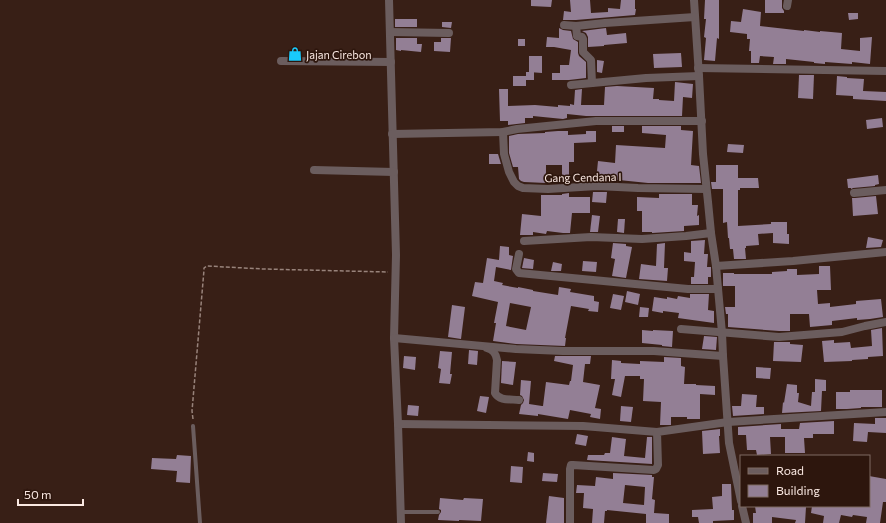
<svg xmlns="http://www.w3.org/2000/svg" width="886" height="523" font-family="Commissioner,sans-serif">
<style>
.building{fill:#937f95;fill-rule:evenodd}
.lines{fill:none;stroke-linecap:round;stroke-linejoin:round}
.path{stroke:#98837b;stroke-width:1.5;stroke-dasharray:4 2;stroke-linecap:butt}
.lane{stroke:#6b5d5e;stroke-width:4}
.street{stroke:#6b5d5e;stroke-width:8}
.labels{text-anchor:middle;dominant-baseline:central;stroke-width:3.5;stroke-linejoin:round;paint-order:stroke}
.poi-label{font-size:11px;fill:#fae8e2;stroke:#2d160d;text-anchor:start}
.street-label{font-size:11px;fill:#fae8e2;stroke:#2d160d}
</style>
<rect width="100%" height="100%" fill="#381f16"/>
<!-- building -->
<g class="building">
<polygon points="531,0 552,0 551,7 531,6"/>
<polygon points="570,0 590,0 591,13 608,12 608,8 620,9 621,0 635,0 635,9 636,9 635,15 576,20 563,20 564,11 571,12"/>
<polygon points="705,0 719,0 719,39 717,38 715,61 704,60 706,38 704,37 706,19 704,19"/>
<polygon points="765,0 782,0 782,8 784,11 784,13 765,13"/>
<polygon points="743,9 761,12 760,26 804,31 804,30 820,32 820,31 842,33 841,49 860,51 860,38 872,37 870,64 852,62 852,64 825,62 825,64 814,63 814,62 786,59 786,64 773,64 774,57 760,56 759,63 751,63 751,51 749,51 750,39 747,39 747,34 730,32 731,21 741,22"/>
<polygon points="848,13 858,13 858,19 849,20"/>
<rect x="395" y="19" width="22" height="8"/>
<polygon points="442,22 452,22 451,28 442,27"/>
<polygon points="559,28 563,30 571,31 573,39 578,42 578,53 579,56 586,62 586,78 569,80 552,80 552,73 560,73 560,65 569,65 571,50 554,47 546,47 547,37 559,38"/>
<polygon points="606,28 607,35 626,33 627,43 604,45 604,46 588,47 588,37 586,33 582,31"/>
<polygon points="396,38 417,38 417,44 422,44 421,52 401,50 401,51 396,50"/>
<polygon points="441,38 451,38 450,52 434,51 434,42 441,42"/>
<rect x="518" y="39" width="7" height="7"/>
<polygon points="681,53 682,67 654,68 653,54"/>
<polygon points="529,56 542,56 542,73 529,72"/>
<polygon points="597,60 604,61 602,73 597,72"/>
<polygon points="526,72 534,72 534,80 526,80 526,86 513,86 513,76 526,76"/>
<polygon points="799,75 814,75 813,99 798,98"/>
<polygon points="837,76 847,77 847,78 864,79 863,91 886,92 886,101 853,99 853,96 836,95"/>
<polygon points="675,82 693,84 692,98 683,97 682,116 586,116 567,114 567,118 563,119 533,116 533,118 525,118 525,123 508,125 508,121 500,121 499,89 508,89 508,106 535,105 558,107 558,105 570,106 570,104 574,105 575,90 582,89 581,105 604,105 605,87 617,86 654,88 653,99 659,99 659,100 674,101"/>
<polygon points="882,118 883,127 867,129 866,120"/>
<rect x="612" y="126" width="12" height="6"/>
<polygon points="642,126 681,126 681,130 693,131 691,165 699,166 701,183 648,183 609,179 609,181 596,181 598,161 615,163 616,145 665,148 666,135 642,133"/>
<polygon points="558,131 568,131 568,135 586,134 586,131 596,131 596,142 574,143 574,162 569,162 569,182 562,183 562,165 546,165 546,183 524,182 521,181 519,179 518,167 513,167 509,153 509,136 518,134 545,133 545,132"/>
<polygon points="728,144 744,145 743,153 727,152"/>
<polygon points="489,154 498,154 501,164 489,164"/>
<polygon points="716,165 738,165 738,178 758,178 759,188 740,188 740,190 738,190 738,226 771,224 771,222 787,222 787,234 789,234 789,244 773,243 773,233 758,234 759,245 746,246 746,248 745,248 746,259 734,259 733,249 730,249 729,238 728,238 727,222 723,223 723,189 712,189 711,182 716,182"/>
<polygon points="878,175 879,184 875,185 875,186 853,188 851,189 851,188 848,188 847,179"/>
<polygon points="593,192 607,192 606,203 592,202"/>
<polygon points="569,193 569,197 590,197 590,213 572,213 570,233 563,233 547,231 546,234 533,232 533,235 520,235 522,214 541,216 541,195 562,195 562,194"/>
<polygon points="659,194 692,194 692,205 698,205 697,216 699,215 699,225 684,226 684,231 652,233 652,232 642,232 642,211 637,211 637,197 659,198"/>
<polygon points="876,196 878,214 853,216 852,198 855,198"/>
<polygon points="592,215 600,216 598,232 590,232"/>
<polygon points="618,219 625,219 624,233 617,232"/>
<polygon points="868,237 883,240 881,247 866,248"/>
<polygon points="705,240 704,254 708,254 707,267 711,267 711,277 708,277 708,284 691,284 691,277 694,277 695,262 684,261 684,252 691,253 691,241"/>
<polygon points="613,243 626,244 626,246 632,247 626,278 612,276 615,259 611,258"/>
<polygon points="665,243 664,268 668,268 667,281 639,279 641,264 656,266 657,244"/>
<path d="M500,246L509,247V255L513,256L511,270L496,267L494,281L503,283L502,285L518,288V287L533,290V291L558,295L559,287L571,289L570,292L594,296V301L599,302L598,312L588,311L589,309L571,306L565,338H566L565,346L516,344L493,341L496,323H494L498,302L472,296L475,282L483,283L487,258L499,260ZM510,303L531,307L526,330L506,326Z"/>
<polygon points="524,258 534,260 533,269 522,268"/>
<polygon points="583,261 597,262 596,272 582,271"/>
<polygon points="553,262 562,264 561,271 551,271"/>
<polygon points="819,266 830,266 831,290 817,290 818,304 830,303 830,307 856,304 856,301 881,299 883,317 870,319 857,320 857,318 832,321 832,325 810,327 809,314 790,314 790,331 779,331 728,327 728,314 726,314 725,307 735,307 735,286 723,286 723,273 734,273 734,274 772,274 772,272 787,271 787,269 797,269 797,275 819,274"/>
<polygon points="627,291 640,294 638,305 625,302"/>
<polygon points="613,294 624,296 621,310 610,308"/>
<polygon points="690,294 709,294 708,310 714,311 714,323 678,318 679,313 663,311 663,313 652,311 654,297 667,299 667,297 677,299 678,296 690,298"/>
<polygon points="452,305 465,307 461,339 448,337"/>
<polygon points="640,307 649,308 648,317 639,317"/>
<polygon points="882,328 883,356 868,357 868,359 852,360 852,361 824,362 822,341 834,340 834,343 850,342 851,348 872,346 871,330"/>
<polygon points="642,330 653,331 653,330 673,331 672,347 662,346 662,345 642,343"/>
<polygon points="704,336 717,337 716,350 702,349"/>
<polygon points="774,342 790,342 790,344 803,345 801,362 773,361"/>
<polygon points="469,350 478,351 477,365 468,364"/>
<polygon points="440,351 452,352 450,374 452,374 450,384 439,383 441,369 438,368"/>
<polygon points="404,356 416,357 415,370 403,368"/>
<polygon points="555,356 591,356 590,364 585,364 583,382 600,385 595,408 601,409 600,419 590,417 591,414 570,410 568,419 538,414 538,416 519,414 521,405 523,403 524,400 522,396 520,395 521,380 531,381 529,404 542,406 543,406 546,382 569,385 570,381 571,381 573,365 554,361"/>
<polygon points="664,357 681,358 681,366 685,367 684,384 696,384 696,385 715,386 715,395 700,394 700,419 687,419 687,417 671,417 671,425 660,425 661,402 643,401 644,379 640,379 640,376 625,376 621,397 612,395 615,379 611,379 612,360 621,361 621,363 640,364 640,361 664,362"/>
<polygon points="502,361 516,362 513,385 501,383"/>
<polygon points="756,367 771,368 770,379 756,378"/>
<polygon points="815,379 826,380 826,391 822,391 821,411 782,413 783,402 784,403 787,384 797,385 797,393 799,393 798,402 811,406 812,392 815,392"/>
<polygon points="850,390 882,390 882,407 861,407 861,408 847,409 836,409 836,392 850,392"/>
<polygon points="742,394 757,395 756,407 764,407 764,414 733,416 732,406 741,406"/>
<polygon points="480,396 489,397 486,413 477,411"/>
<polygon points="408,405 419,406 418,416 407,415"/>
<polygon points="621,406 633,407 631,422 620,421"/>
<polygon points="875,418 886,418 886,433 868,432 867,442 853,441 854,423 875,424"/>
<polygon points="834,421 834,434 813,434 813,438 804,438 805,453 785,453 785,437 770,437 771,454 757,455 756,450 747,450 746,435 738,435 738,427 781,424 781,429 799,429 800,423"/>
<polygon points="720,429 720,436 719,436 720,453 703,454 702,431"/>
<polygon points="577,434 588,436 586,446 575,444"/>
<polygon points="612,437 626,439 624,456 645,458 647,437 652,437 652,464 587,460 588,455 604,455 605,453 610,453"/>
<polygon points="528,452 534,453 534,462 527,461"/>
<polygon points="177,455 191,456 190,483 176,482 177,471 151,469 152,458 176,459"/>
<polygon points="511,466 523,467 522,483 510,482"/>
<polygon points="543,473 558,474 557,482 542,481"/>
<path d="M613,473L652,475V477H654L652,499L655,500L654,513L669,514V523H646V514L607,510V511H605L604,523H592L593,509L583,508L584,493H576L577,485L595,486L596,477L613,479ZM625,485L645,487L644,505L623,503Z"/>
<polygon points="869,476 886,479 886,502 883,502 880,523 866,523 867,517 853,515 852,517 841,515 839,523 823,523 824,516 811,513 812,506 869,506"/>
<polygon points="722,484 731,484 732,510 734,510 734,520 713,521 713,523 699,523 698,517 692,517 692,510 713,509 712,497 722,496"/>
<polygon points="549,496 564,498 564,523 546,523"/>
<polygon points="440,498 463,500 464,498 483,499 481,521 459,520 459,521 438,520 439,515 441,512 441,510 439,509"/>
<polygon points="755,506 806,507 805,523 795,523 796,520 772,517 772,523 753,523 753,513 756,513"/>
</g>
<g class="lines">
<!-- path -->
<polyline class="path" points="193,419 192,411 204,270 204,268 207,266 263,269 388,272"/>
<!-- lane -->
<g class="lane">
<polyline points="193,426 200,523"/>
<polyline points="400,512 438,512"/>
</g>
<!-- street -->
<g class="street">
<polyline points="389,0 396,255 394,338 398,424 401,523"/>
<polyline points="694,0 699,76 703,154 708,202 711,233 716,266 722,333 723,356 729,443 741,501"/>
<polyline points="787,6 788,0"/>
<polyline points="564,25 576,26 605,23 695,17"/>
<polyline points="576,26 577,36 582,37 583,39 583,52 591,60 592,83"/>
<polyline points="390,32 449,33"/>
<polyline points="281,61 391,62"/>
<polyline points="698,68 886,71"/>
<polyline points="571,85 646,78 699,76"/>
<polyline points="503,132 504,154 509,172 514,182 518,186 523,188 548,189 597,186 638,188 706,189"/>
<polyline points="392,134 503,132 517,129 596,121 702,121"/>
<polyline points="314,170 394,172"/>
<polyline points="854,193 886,190"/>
<polyline points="524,241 591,237 642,239 686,236 711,233"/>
<polyline points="519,254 516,269 519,273 688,289 718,289"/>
<polyline points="716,266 793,261 886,252"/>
<polyline points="681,329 779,337 842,332 865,326 886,322"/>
<polyline points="394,338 516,349 563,351 654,351 723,356"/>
<path d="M487,348C493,350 496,353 497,360L495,393C499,401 511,399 519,400"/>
<polyline points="398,424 583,426 657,432"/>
<polyline points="742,506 746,523"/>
<polyline points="570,523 570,469 571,465 573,465 654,470 656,469 658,465 657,432 728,422 886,412"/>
</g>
</g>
<!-- icons -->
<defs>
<symbol id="shop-bare" viewBox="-9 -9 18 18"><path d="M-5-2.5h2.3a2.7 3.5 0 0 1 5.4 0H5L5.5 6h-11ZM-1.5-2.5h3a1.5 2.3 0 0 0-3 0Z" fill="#19cafc" stroke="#2d160d" stroke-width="2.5" paint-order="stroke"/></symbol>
</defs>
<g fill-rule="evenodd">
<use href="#shop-bare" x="285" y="44" width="20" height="20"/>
</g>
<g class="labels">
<!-- poi labels -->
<g class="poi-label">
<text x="306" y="54">Jajan Cirebon</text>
</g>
<!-- street labels -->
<g class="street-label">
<text transform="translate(583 177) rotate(-1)">Gang Cendana I</text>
</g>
</g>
<!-- legend -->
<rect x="740" y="455" width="130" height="52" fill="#2d160d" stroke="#7f6a62"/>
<rect x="748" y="468" width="20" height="6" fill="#6b5d5e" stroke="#7f6a62"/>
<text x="776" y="475" font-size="12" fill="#fae8e2">Road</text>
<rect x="748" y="485" width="20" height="12" fill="#937f95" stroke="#7f6a62"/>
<text x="776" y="495" font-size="12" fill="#fae8e2">Building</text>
<!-- scale -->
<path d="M18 499v6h65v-6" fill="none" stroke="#fae8e2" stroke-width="2"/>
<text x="24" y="499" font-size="12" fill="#fae8e2" stroke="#2d160d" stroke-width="3" paint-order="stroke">50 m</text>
</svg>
